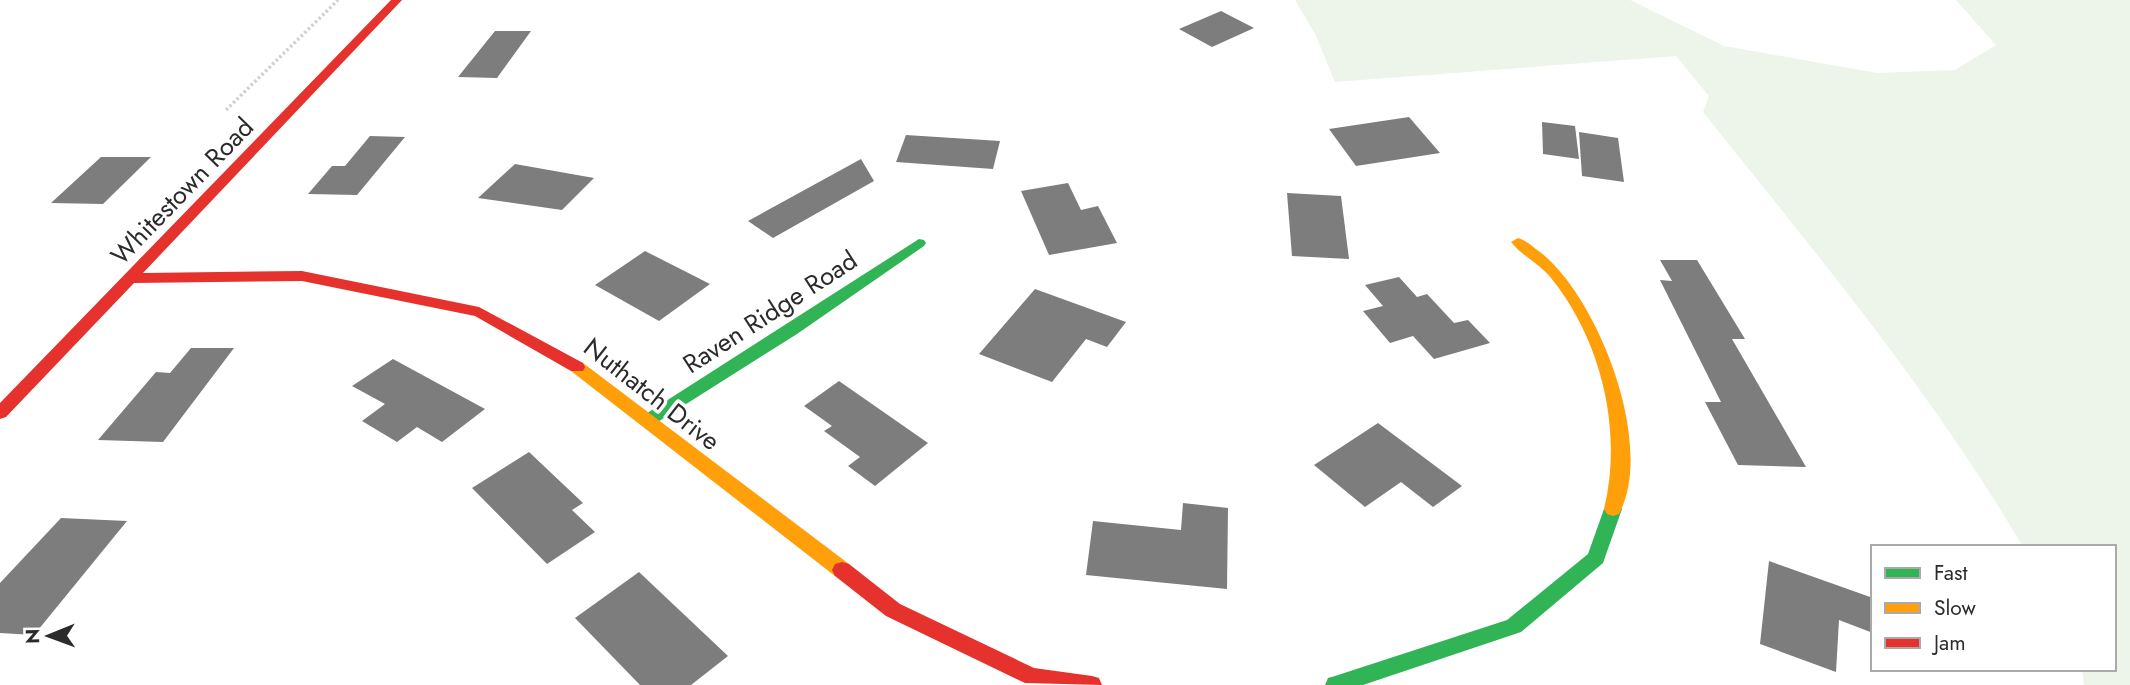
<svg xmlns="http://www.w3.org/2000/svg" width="2130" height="685" font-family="Jost,sans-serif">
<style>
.green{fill:#edf4e9}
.building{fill:#7d7d7d}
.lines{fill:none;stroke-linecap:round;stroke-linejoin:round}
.path{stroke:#d0d0d0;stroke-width:3.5;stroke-dasharray:2.5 2.5;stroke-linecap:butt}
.fast{fill:#30b455;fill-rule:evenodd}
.slow{fill:#ff9f0a;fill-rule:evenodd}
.jam{fill:#e5322d;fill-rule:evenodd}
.labels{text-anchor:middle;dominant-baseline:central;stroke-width:7;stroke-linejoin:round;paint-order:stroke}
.street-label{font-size:26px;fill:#2b2b2b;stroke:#fff}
</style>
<rect width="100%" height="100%" fill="#fff"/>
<!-- green -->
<path class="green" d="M1295,0H1630L1724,46L1877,73L1955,70L1996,45L1956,0H2130V685H2084L2082,669H2114V547H2023C1932,392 1815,252 1703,112L1709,96L1676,56L1335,82L1316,36Z"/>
<!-- building -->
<g class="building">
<polygon points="1221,11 1254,28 1212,47 1179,29"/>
<polygon points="495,31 531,31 497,78 458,77"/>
<polygon points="1409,117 1440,153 1356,166 1329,129"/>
<polygon points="1542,122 1575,126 1579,159 1543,154"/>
<polygon points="1579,132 1618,138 1624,182 1582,176"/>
<polygon points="906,135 1000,141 993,169 896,162"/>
<polygon points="370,136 405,137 357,195 308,194 332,166 345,166"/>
<polygon points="101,157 151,157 103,204 51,203"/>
<polygon points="861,159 874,181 773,238 748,221"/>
<polygon points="515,164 594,178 562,210 478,198"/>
<polygon points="1068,183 1081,210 1098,206 1117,243 1049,255 1021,191"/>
<polygon points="1287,193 1341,196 1349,259 1292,256"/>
<polygon points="645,251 710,284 659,321 595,285"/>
<polygon points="1660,260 1697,260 1745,339 1732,339 1806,467 1738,465 1705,402 1721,402 1660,280 1672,281"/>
<polygon points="1399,277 1417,297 1427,294 1454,323 1468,320 1490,343 1434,359 1413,336 1390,343 1363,311 1383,306 1365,285"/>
<polygon points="1035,289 1126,322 1107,347 1086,339 1052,382 979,354"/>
<polygon points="191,348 234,348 163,442 98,440 156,372 170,373"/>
<polygon points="393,359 485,409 442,442 417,427 397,442 362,421 385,404 352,386"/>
<polygon points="839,381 928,443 875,486 848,466 860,457 824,431 832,426 804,406"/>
<polygon points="1378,423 1462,486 1433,507 1401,482 1365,507 1314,465"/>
<polygon points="529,452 583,503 572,510 595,532 547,564 472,488"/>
<polygon points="1183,503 1228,508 1227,589 1086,575 1093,521 1181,530"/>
<polygon points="61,518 127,521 34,635 0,633 0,583"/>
<polygon points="1769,561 1873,598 1873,633 1839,620 1836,672 1760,644"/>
<polygon points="639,572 728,656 691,685 640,685 575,618"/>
</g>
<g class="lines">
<!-- path -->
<polyline class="path" points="226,110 338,0"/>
<!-- fast -->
<g class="fast">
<polygon points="919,239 924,240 926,243 924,246 797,334 653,425 641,425 639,421 641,417"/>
<polygon points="1613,502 1619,504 1622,509 1603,563 1521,632 1363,685 1325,685 1328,678 1335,676 1507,620 1588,554 1604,509 1607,504"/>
</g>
<!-- slow -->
<g class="slow">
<path d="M1518,238C1526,240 1533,247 1540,252C1598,297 1656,445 1619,514L1613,516L1607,514L1604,509C1623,432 1602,341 1551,278C1540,264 1522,256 1511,242Z"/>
<polygon points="577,361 583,363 849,564 852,570 849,576 842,578 835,576 571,371 569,367"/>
</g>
<!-- jam -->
<g class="jam">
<polygon points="391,0 402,0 143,273 302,271 479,307 583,363 585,367 583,371 571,371 475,316 302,281 134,283 6,417 0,419 0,403"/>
<polygon points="842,562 849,564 900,604 1034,668 1092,676 1099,678 1102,685 1025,683 886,616 835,576 832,570 835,564"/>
</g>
</g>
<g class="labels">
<!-- street labels -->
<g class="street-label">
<text transform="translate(182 191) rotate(-46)">Whitestown Road</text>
<text transform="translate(770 312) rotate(-33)">Raven Ridge Road</text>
<text transform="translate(652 394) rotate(38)">Nuthatch Drive</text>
</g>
</g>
<!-- legend -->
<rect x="1871" y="545" width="245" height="126" fill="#ffffff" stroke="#aaaaaa" stroke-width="2"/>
<rect x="1885" y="568" width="35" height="10" fill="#30b455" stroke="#aaaaaa" stroke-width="2"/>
<text x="1934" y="580" font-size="21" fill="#2b2b2b">Fast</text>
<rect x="1885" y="603" width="35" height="10" fill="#ff9f0a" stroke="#aaaaaa" stroke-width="2"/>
<text x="1934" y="615" font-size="21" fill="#2b2b2b">Slow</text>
<rect x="1885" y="638" width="35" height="10" fill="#e5322d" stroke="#aaaaaa" stroke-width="2"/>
<text x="1934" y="650" font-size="21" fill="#2b2b2b">Jam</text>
<!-- north arrow -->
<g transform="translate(49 636) rotate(269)" stroke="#ffffff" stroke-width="5" paint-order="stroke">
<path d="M0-5L12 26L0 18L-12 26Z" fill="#2b2b2b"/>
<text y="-10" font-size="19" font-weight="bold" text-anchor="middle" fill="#2b2b2b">N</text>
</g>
</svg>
